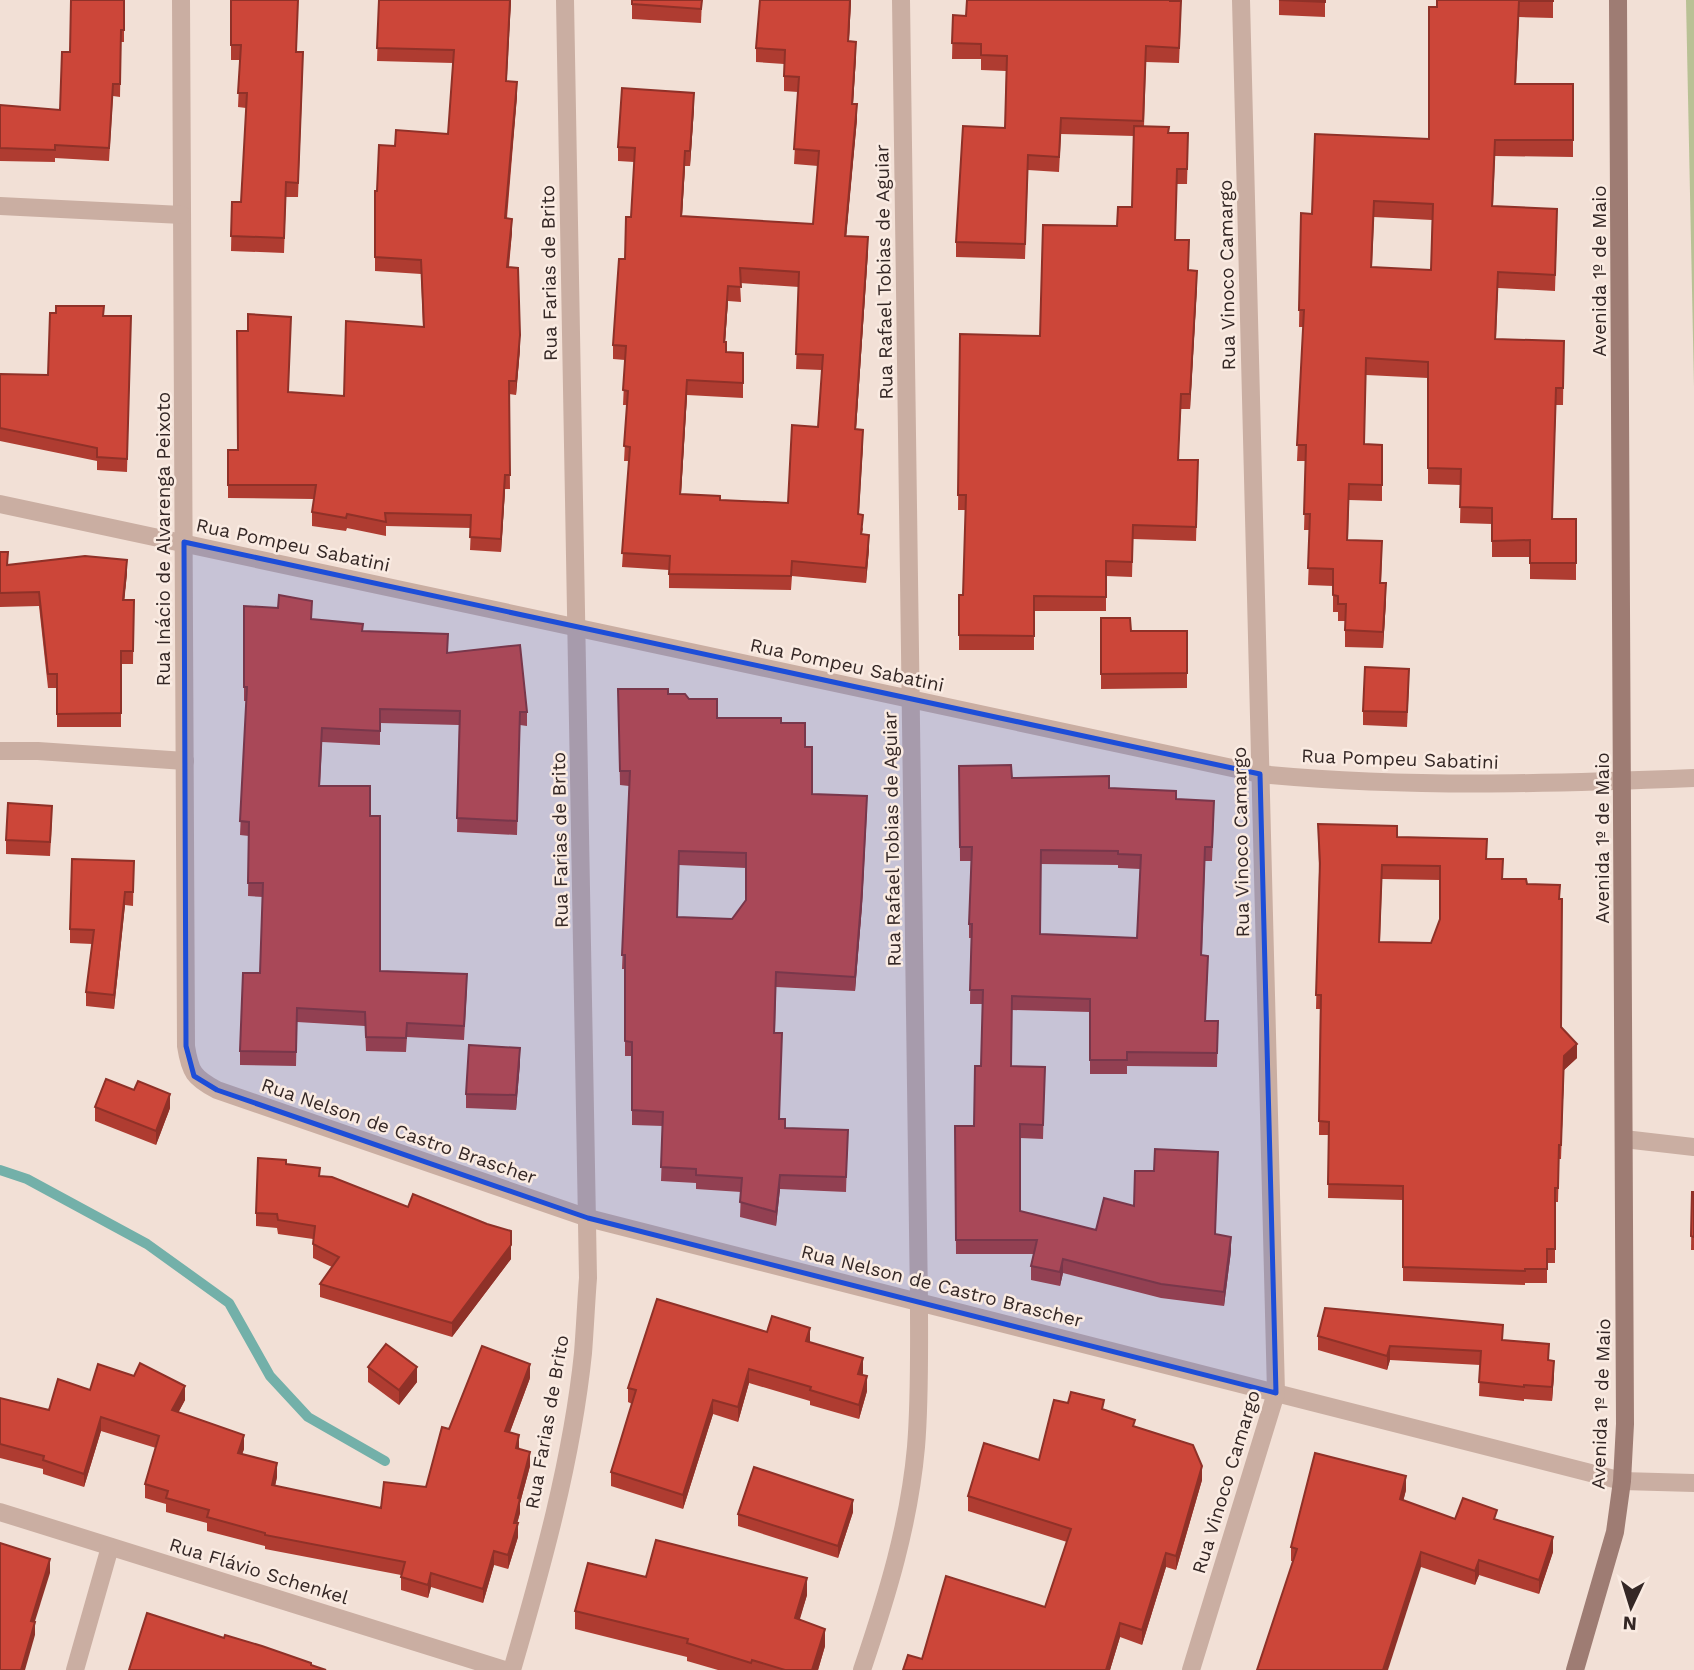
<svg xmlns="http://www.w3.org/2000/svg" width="1694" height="1670" font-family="'Work Sans',sans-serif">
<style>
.green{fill:#b9c195}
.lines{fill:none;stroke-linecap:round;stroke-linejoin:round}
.stream{stroke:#73b0a9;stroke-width:10}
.street{stroke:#caaea2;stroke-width:18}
.secondary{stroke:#9e7c73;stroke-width:18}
.wall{fill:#af3c31;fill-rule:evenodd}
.shaded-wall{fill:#8f3128}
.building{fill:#cc4639;stroke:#8f3128;stroke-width:2;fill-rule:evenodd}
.marked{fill:#1d4ed8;fill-opacity:0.2;stroke:#1d4ed8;stroke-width:5;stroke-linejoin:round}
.labels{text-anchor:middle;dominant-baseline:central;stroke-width:5;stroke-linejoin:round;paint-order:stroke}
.street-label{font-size:19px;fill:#342725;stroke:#faebe2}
</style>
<rect width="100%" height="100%" fill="#f2e0d6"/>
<!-- green -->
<polygon class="green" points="1686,0 1694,0 1694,387"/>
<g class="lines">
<!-- stream -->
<polyline class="stream" points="0,1170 27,1179 147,1244 229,1303 270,1376 308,1417 385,1461"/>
<!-- street -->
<g class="street">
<path d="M181,0L186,1046C190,1072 194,1078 217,1090L588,1218L1622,1481L1694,1483"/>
<polyline points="0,206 182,215"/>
<path d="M0,504L1260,774C1405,788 1549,784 1694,778"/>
<polyline points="0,751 38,751 185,761"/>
<polyline points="1624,1139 1694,1147"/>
<polyline points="0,1512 505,1670"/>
<polyline points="75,1670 110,1547"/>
<path d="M512,1670C542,1567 572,1460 583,1353C585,1328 586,1303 588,1278L565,0"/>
<path d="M862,1670C887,1596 909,1525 916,1447C920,1399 919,1350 919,1302L901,0"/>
<polyline points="1191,1670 1276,1393 1241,0"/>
</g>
<!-- secondary -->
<polyline class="secondary" points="1575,1670 1615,1532 1622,1481 1625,1424 1618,0"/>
</g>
<!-- wall -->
<g class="wall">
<polygon points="124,0 124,42 121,42 120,97 113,96 109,161 55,158 55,162 0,161 0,105 60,110 70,52"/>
<polygon points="231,0 297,52 303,67 298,197 286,197 284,253 231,251 232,202 241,202 246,108 238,107 240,60 231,60"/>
<polygon points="379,0 511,0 506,81 517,96 507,218 512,232 509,267 520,349 516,395 509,394 510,489 505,489 501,552 470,550 471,528 386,526 386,536 347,528 346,531 312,526 312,512 314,499 228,498 228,450 238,450 289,392 344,396 423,327 421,274 375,271 375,191 377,191 395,146 448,134 453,63 377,61"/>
<polygon points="632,0 702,0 701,23 632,19"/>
<path d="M851,0L849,41L856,56L853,104L857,119L846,236L868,251L856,429L863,444L858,515L863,529L862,534L869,549L866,583L792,576L791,590L669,588V570L622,567L629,461H624L627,405H623L625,360L613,359V345L631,217L634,162L618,161V147L694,108L690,166H685L682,216L813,224L818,166L794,164L798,92L784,91V64L756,62V48ZM740,283L799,287L796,369L822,370L818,427L788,503L720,500L681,494L687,395L743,398V353L726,352L725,342L728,301L741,302Z"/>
<polygon points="1279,0 1325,0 1325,17 1279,15"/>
<path d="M1437,0H1553V18L1519,17L1516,84H1573V157L1495,156L1493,206L1557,226L1555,291L1498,288L1496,339L1564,341L1563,405H1556L1552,519H1576V580L1530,579V557H1492V524L1460,523L1461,485L1428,484V378L1366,375L1364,444L1382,445V501L1349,500L1348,540L1382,558L1381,583L1386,600L1383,648L1345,647V621H1338V612H1333V586L1308,585L1310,530H1304L1306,461H1297L1303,327H1299L1301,213L1312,214L1429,139ZM1374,217L1432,220L1431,270L1372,267Z"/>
<polygon points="1171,1 1181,16 1179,63 1146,62 1144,127 1169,133 1188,147 1187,184 1177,184 1175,240 1188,270 1197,285 1190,409 1181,409 1178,460 1198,475 1196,541 1133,539 1132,577 1106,576 1106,611 1034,611 1034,650 959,650 959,595 963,595 966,510 958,510 960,334 1040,336 1117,226 1132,207 1134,136 1061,134 1059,172 1028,170 1025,259 956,257 956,242 1005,128 1006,71 981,70 981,59 952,59 953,15 966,16"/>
<polygon points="104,316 131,316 127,472 97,470 97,461 0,441 0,374 48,375"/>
<polygon points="0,552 8,565 127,573 124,600 134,600 133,664 121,664 121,727 57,727 57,688 48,688 39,606 0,607"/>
<polygon points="244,606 312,619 363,631 448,653 527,712 527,726 520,725 517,835 457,832 459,725 380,723 380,745 322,742 320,786 370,816 380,971 467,988 464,1040 407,1037 406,1052 366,1051 365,1026 297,1022 296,1066 240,1065 240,1051 260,973 263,897 248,896 249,836 240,835 246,701 244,701"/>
<polygon points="1101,618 1131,631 1187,631 1187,688 1101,689"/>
<polygon points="1409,683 1407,727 1363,725 1363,711"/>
<path d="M618,689L668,694L689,699L717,718L781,723L805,747L812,794L867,810L862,906L855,991L776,987L775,1033L780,1119L785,1128L848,1130L846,1192L780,1189L776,1226L740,1217L741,1192L696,1189V1183L661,1181L663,1126L632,1125V1056H625V969H622L629,786L620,785ZM679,865L746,868V900L732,919L677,917Z"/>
<path d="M959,766L1012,778L1109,788L1176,799L1214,815L1212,861H1205L1202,955L1208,970L1205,1021H1218L1217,1067L1127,1066V1074H1090V1012L1012,1010V1066L1045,1067L1043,1139L1020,1138V1211L1096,1230L1134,1206L1154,1171L1218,1166L1215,1235L1231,1251L1224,1306L1161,1298L1063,1273L1060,1286L1031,1280V1266L1034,1254H956L955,1126H974L981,1066L983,1004H970L971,938H969V924L971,861H960ZM1041,864L1118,865V868L1140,869L1137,938L1040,934Z"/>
<polygon points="52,820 50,856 6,854 6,840"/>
<path d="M1318,824L1397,837L1487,859L1503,879L1527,884L1560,899L1562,1027L1577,1058L1564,1070L1561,1159H1559L1558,1202H1555V1263H1547V1283H1525V1285L1403,1281V1200L1328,1198L1329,1135H1319L1320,1009H1316L1319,872ZM1382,879L1440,880V919L1431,943L1380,942Z"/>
<polygon points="134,861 133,906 125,905 114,1009 86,1006 86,992 92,944 70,943 70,929"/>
<polygon points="520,1063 516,1110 466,1108 466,1094"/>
<polygon points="95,1107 170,1108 156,1145 95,1121"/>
<polygon points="286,1164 320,1176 511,1259 452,1337 320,1297 320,1284 332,1267 313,1258 313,1239 278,1234 277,1228 256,1226 256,1213"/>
<polygon points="1692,1192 1694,1192 1694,1250 1691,1250"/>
<polygon points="767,1332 810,1342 863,1373 862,1375 867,1391 859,1419 810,1405 810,1401 749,1383 738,1422 713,1414 683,1509 611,1486 611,1472 632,1404 628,1402 628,1388"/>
<polygon points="1318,1336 1503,1340 1549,1360 1554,1375 1552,1401 1524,1399 1524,1401 1479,1396 1480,1365 1390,1360 1387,1370 1318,1350"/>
<polygon points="368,1367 417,1382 399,1405 368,1382"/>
<polygon points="530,1378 510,1432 530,1466 520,1503 520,1513 517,1523 518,1537 508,1569 494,1565 483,1603 431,1587 428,1598 401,1590 401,1575 265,1549 265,1546 207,1531 207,1523 166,1512 166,1504 145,1498 145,1484 156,1448 101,1431 84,1487 43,1474 43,1469 0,1458 0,1398 49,1410 90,1390 185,1400 178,1413 244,1449 242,1454 277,1477 275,1486 381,1508 426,1487 449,1429"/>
<polygon points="1104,1410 1135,1427 1202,1480 1176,1570 1166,1567 1142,1645 1120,1637 1110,1670 903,1670 922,1659 1045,1607 1067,1542 968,1511 968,1496 1039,1460"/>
<polygon points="1406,1490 1403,1501 1455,1519 1497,1520 1553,1552 1539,1594 1479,1575 1475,1585 1421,1567 1291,1561 1291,1547"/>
<polygon points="853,1512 838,1558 738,1526 738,1514"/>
<polygon points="646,1577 807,1595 799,1620 825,1646 818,1670 718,1670 687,1661 687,1657 575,1629 575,1611"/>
</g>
<!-- shaded-wall -->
<g class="shaded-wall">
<polygon points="510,0 511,0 506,95 506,81"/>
<polygon points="850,0 851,0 848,56 848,41"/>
<polygon points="856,42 856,56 852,118 852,104"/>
<polygon points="517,82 517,96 505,232 505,218"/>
<polygon points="694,93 694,108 690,166 690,151"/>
<polygon points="857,104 857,119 845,250 845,236"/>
<polygon points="685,151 685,166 681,231 681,216"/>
<polygon points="512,219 512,232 507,280 507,267"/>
<polygon points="868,237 868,251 855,444 855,429"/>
<polygon points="1197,271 1197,285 1190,409 1190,394"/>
<polygon points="728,286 728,301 724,357 724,342"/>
<polygon points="520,335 520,349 516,395 516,381"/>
<polygon points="687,380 687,395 680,508 680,494"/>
<polygon points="863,430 863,444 858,529 858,514"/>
<polygon points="505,475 505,489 501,552 501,539"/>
<polygon points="869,535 869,549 866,583 866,568"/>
<polygon points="127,560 127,573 123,614 123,600"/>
<polygon points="1386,583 1386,600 1383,648 1383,632"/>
<polygon points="867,796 862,906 855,991 855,977"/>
<polygon points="125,892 125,905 114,1009 114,995"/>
<polygon points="1577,1044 1577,1058 1564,1070 1561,1159 1564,1056"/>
<polygon points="520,1048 520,1063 516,1110 516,1095"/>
<polygon points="170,1094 170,1108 156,1145 156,1131"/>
<polygon points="780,1175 780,1189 776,1226 776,1212"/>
<polygon points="1231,1237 1231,1251 1224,1306 1224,1292"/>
<polygon points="511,1245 511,1259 452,1337 452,1323"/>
<polygon points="1063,1259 1063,1273 1060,1286 1060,1272"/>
<polygon points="810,1328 810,1342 806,1341"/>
<polygon points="1390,1346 1390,1360 1387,1370 1387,1356"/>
<polygon points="863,1358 863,1373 858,1388 858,1374"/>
<polygon points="1554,1361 1554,1375 1552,1401 1552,1387"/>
<polygon points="530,1364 530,1378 505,1445 505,1431"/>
<polygon points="417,1367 417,1382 399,1405 399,1390"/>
<polygon points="749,1369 749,1383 738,1422 738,1407"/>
<polygon points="867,1376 867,1391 859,1419 859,1405"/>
<polygon points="185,1386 185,1400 172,1424 172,1410"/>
<polygon points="713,1400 713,1414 683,1509 683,1495"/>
<polygon points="101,1417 101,1431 84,1487 84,1474"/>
<polygon points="244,1435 244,1449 238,1466 238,1453"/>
<polygon points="519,1435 519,1449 516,1448"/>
<polygon points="530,1452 530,1466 520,1503 520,1513 514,1535 518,1523 518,1537 508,1569 508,1555 518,1498"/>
<polygon points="277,1463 277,1477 272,1499 272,1485"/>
<polygon points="1202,1466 1202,1480 1176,1570 1176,1556"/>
<polygon points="1406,1476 1406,1490 1400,1514 1400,1499"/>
<polygon points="853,1500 853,1512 838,1558 838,1546"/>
<polygon points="1553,1537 1553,1552 1539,1594 1539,1580"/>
<polygon points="494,1551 494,1565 483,1603 483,1589"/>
<polygon points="1421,1552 1421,1567 1388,1670 1383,1670"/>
<polygon points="1166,1553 1166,1567 1142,1645 1142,1630"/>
<polygon points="50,1559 50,1573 31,1634 31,1621"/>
<polygon points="1479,1560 1479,1575 1475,1585 1475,1571"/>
<polygon points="431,1573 431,1587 428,1598 428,1585"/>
<polygon points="807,1578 807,1595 795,1636 795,1618"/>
<polygon points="35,1622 35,1635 25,1670 21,1670"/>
<polygon points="1120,1623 1120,1637 1110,1670 1106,1670"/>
<polygon points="825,1629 825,1646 818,1670 812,1670"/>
</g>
<!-- building -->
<g class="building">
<polygon points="71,0 124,0 124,30 121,30 120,84 113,84 109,148 55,145 55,150 0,148 0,105 60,110 62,52 70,52"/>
<polygon points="231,0 298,0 296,52 303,52 298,183 286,182 284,238 231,236 232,202 241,202 247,93 238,93 241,45 231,45"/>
<polygon points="379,0 510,0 506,81 517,82 505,218 512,219 507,267 518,268 520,335 516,381 509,381 510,475 505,475 501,539 470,537 471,515 385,513 386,522 347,514 346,518 312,512 316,485 228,485 228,450 238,450 237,331 248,331 248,314 291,317 288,392 344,396 346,321 424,327 421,260 375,257 375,191 377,191 379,145 395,146 396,130 448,134 454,50 377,48"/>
<polygon points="632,0 702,0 701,9 632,4"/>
<path d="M760,0H850L848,41L856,42L852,104H857L845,236L868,237L855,429L863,430L858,514L863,515L861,534L869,535L866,568L792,561L791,576L669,574L670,556L622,553L630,447L624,446L628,391L623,390L626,346L613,345L619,259H625L626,217H631L635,148L618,147L622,88L694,93L690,151H685L681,216L813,224L819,151L794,149L799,77L784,76L785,50L756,48ZM740,268L799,272L796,354L823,355L818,427L792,425L788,503L720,500V496L680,494L687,380L743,383V353L726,352V342H724L728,286L741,287Z"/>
<polygon points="967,0 1170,0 1170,1 1181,1 1179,48 1146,46 1143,121 1061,118 1059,157 1028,155 1025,244 956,242 963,126 1005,128 1007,56 981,55 981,44 952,43 953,15 966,16"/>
<polygon points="1279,0 1325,0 1325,2"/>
<path d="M1437,0H1553V1H1519L1515,84H1573V140H1495L1492,206L1557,209L1555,275L1498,272L1495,339L1564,341L1563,388H1556L1552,519H1576V563H1530V540L1492,541V508L1460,507L1461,469L1428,468V362L1366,358L1364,444L1382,445V485L1349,484L1347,540L1382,541L1380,583H1386L1383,632L1345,630L1346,604H1338V596L1333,595V569L1308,568L1310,514H1304L1306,445H1297L1304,310H1299L1301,213L1312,214L1315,134L1429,139V7H1437ZM1374,201L1433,204L1431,270L1371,267Z"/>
<polygon points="1134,126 1169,127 1168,133 1188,133 1187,169 1177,169 1175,240 1189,240 1188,270 1197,271 1190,394 1181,394 1178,460 1198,460 1196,527 1133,525 1132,562 1106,561 1106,597 1034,596 1034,636 959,635 959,595 963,595 966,495 958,495 960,334 1040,336 1043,225 1117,226 1118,207 1132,207"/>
<polygon points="56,306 104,306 103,316 131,316 127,459 97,457 97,448 0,428 0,374 48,375 50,313 56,313"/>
<polygon points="0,552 8,552 7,565 85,556 127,560 123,600 134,600 133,651 121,651 121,713 57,714 57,674 48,674 39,592 0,593"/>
<polygon points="279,595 312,601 311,619 363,624 362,631 448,634 447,653 520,645 527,712 520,712 517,821 457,818 460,711 380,709 380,731 322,728 319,786 370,786 370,816 380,816 380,971 467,974 464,1026 407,1023 406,1038 366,1037 365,1012 297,1008 296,1052 240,1051 243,973 260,973 263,883 248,883 249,822 240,821 247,687 244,687 244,606 278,608"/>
<polygon points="1101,618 1130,618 1131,631 1187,631 1187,673 1101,674"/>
<polygon points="1365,667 1409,669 1407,712 1363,711"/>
<path d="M618,689H668V694H685L689,699H717V718H781V723H805V747H812V794L867,796L862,891L855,977L776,972L774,1033H782L779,1119H785V1128L848,1130L846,1177L780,1175L776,1212L740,1202L742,1178L696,1175V1169L661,1167L663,1112L632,1110V1042L625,1041V955H622L630,771H620ZM679,851L746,853V900L732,919L677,917Z"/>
<path d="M1011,765L1012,778L1109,776V788L1176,791V799L1214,801L1212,847H1205L1201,955L1208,956L1205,1021H1218L1217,1053L1127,1052V1060H1090V999L1012,996L1011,1066L1045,1067L1043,1125L1020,1124V1211L1096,1230L1104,1198L1134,1206L1135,1171H1154L1155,1149L1218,1152L1215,1234L1231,1237L1224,1292L1161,1284L1063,1259L1060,1272L1031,1266L1037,1240H956L955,1126H974L975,1066H981L983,990H970L972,924H969L972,847H960L959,766ZM1041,850L1118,851V854L1141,855L1137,938L1040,934Z"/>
<polygon points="8,803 52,806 50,842 6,840"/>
<path d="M1318,824L1397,826V837L1487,839L1486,859H1503L1502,879H1526L1527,884L1560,885L1559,899H1562L1561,1027L1577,1044L1564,1056L1561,1145H1559L1558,1188H1555V1249H1547V1269H1525V1271L1403,1267V1186L1328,1184L1329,1122L1319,1121L1321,995H1316L1320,863ZM1382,865L1440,866V919L1431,943L1379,942Z"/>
<polygon points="72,859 134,861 133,892 125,892 114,995 86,992 94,930 70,929"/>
<polygon points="469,1045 520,1048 516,1095 466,1094"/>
<polygon points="106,1079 134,1090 138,1081 170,1094 156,1131 95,1107"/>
<polygon points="258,1158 286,1160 286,1164 320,1168 319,1176 332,1177 408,1207 413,1194 487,1224 511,1231 511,1245 452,1323 320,1284 339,1257 313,1244 315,1226 278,1220 277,1214 256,1213"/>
<polygon points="1692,1192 1694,1192 1694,1237 1691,1236"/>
<polygon points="657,1299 767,1332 772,1316 810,1328 806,1341 863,1358 858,1374 867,1376 859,1405 810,1390 811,1387 749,1369 738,1407 713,1400 683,1495 611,1472 636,1390 628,1388"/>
<polygon points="1325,1308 1503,1325 1502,1340 1549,1344 1548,1360 1554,1361 1552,1387 1524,1385 1524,1387 1479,1382 1481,1351 1390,1346 1387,1356 1318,1336"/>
<polygon points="386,1344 417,1367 399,1390 368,1367"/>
<polygon points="482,1346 530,1364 505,1431 519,1435 516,1448 530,1452 518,1498 520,1499 514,1523 518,1523 508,1555 494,1551 483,1589 431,1573 428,1585 401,1577 405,1562 265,1535 265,1533 207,1517 209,1510 166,1498 168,1491 145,1484 159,1436 101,1417 84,1474 43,1460 44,1456 0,1444 0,1398 49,1410 58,1379 90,1390 98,1364 134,1376 140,1363 185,1386 172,1410 244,1435 238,1453 277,1463 272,1485 381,1508 384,1482 426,1487 442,1427 449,1429"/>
<polygon points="1071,1392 1104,1400 1102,1409 1135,1420 1133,1426 1193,1445 1202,1466 1176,1556 1166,1553 1142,1630 1120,1623 1106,1670 903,1670 908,1655 922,1659 946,1576 1045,1607 1071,1529 968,1496 984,1443 1039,1460 1054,1400 1068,1403"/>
<polygon points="1315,1453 1406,1476 1400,1499 1455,1519 1463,1498 1497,1510 1494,1519 1553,1537 1539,1580 1479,1560 1475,1571 1421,1552 1383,1670 1257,1670 1297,1549 1291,1547"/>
<polygon points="754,1467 853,1500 838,1546 738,1514"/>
<polygon points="656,1540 807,1578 795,1618 825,1629 812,1670 785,1670 752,1660 751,1663 687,1643 688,1639 575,1611 588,1563 646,1577"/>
<polygon points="0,1543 50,1559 31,1621 35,1622 21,1670 0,1670"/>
<polygon points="147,1613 224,1638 225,1635 262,1646 311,1663 311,1665 326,1670 129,1670"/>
</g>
<!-- marked area -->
<path class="marked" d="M184,542L1260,774L1276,1393L588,1218L217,1090L194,1076L186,1046Z"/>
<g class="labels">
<!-- street labels -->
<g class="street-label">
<text transform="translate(1599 271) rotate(-90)">Avenida 1º de Maio</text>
<text transform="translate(884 272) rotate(-91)">Rua Rafael Tobias de Aguiar</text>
<text transform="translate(549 273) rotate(-91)">Rua Farias de Brito</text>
<text transform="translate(1227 275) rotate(-91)">Rua Vinoco Camargo</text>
<text transform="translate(163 539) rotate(-90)">Rua Inácio de Alvarenga Peixoto</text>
<text transform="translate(293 545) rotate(12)">Rua Pompeu Sabatini</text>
<text transform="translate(847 665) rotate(12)">Rua Pompeu Sabatini</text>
<text transform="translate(1400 759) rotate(2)">Rua Pompeu Sabatini</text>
<text transform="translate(1602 838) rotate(-90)">Avenida 1º de Maio</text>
<text transform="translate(892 839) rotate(-91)">Rua Rafael Tobias de Aguiar</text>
<text transform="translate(560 840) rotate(-91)">Rua Farias de Brito</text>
<text transform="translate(1241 842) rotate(-91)">Rua Vinoco Camargo</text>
<text transform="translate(399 1131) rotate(19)">Rua Nelson de Castro Brascher</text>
<text transform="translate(942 1286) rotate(14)">Rua Nelson de Castro Brascher</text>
<text transform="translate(1601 1404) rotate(-88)">Avenida 1º de Maio</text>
<text transform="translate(547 1422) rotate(-80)">Rua Farias de Brito</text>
<text transform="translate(1226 1482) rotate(-73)">Rua Vinoco Camargo</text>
<text transform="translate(259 1571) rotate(17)">Rua Flávio Schenkel</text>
</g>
</g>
<!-- north arrow -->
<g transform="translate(1631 1607) rotate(184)" stroke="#faebe2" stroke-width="5" paint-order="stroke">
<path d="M0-5L12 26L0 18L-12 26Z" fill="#342725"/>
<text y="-10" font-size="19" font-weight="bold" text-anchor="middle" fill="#342725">N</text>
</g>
</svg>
